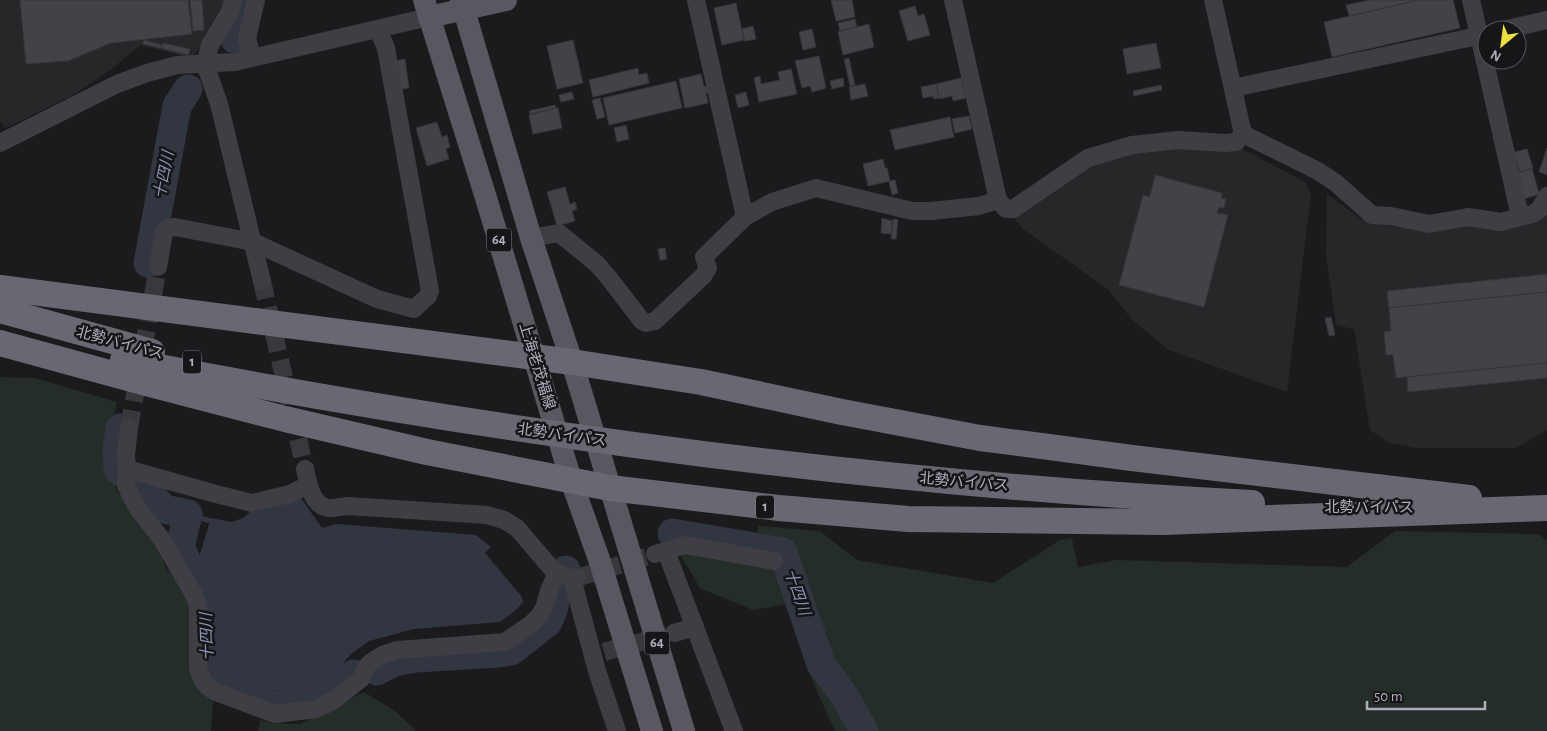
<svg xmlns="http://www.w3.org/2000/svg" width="1547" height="731" font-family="'Alegreya Sans','Noto Sans JP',sans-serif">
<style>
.built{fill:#27272a}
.green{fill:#242d27}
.water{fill:#313641}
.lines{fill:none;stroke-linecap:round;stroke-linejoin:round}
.stream{stroke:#313641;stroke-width:5}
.river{stroke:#313641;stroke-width:29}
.building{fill:#424247;stroke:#363539}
.minor-tunnel{stroke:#38383d;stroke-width:18;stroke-dasharray:18 9;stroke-linecap:butt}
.minor{stroke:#3e3e44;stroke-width:18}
.major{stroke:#585861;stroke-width:22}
.highway{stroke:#686873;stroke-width:26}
.labels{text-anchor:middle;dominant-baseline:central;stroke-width:5;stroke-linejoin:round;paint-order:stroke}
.shield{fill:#161618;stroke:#80808b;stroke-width:1}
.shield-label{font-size:14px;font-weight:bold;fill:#aeaebc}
.street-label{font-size:15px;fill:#aeaebc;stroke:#161618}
.water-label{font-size:16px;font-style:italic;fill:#8794b5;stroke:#161618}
</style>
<rect width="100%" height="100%" fill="#1b1b1d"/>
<!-- built -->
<g class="built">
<polygon points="0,0 226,0 218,24 193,56 188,57 141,45 110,70 72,96 6,128 0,121"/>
<polygon points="1237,146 1305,182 1311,194 1287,392 1169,350 1132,320 1109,290 1023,229 1013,217 1086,163 1136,149"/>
<polygon points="1327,194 1361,219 1395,221 1429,228 1547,206 1547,430 1516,448 1416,448 1390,443 1370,430 1354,329 1336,325 1326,256"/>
</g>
<!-- green -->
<g class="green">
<polygon points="0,377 35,378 117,402 108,445 112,474 117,492 142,520 157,543 166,568 185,592 213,700 211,731 0,731"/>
<polygon points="758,526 820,531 857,560 993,583 1060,540 1072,538 1078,567 1116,560 1347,567 1395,531 1538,534 1547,540 1547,731 835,731 809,673 814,663 806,618 788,604 753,610 700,588 671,539 758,541"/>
<polygon points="364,692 395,711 416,731 258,731 260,720 271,723 301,724"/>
</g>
<!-- water -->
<path class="water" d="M301,498L322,528L337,524L476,535L491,547L485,553L522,597L523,602L516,610L500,622L414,629L369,641L351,654L336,672L321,681L295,691L287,692L273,690L227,674C213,662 222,627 220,610C219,591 207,574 199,557L211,518L232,522L243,518L252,510Z"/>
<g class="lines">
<!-- stream -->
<polyline class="stream" points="188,514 210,521"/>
<!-- river -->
<g class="river">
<polyline points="235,39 245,0"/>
<polyline points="148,263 177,106 188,89"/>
<polyline points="120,428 117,449 118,470 121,472"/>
<path d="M133,480L144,487L164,509L188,514L180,547L206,602L207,666C210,682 220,684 234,690C246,695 260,702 273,705C280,706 286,704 293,703C322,699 331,693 354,674"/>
<polyline points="672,533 783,552 821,664 845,697 864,731"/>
<polyline points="377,671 394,662 416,658 499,653 511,651 548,622 553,610 559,583 566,570"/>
</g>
</g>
<!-- building -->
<g class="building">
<polygon points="20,0 188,0 192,34 111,43 68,61 26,64"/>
<polygon points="190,0 202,0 204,30 193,31"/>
<polygon points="831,0 852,0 855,17 836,21"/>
<polygon points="1370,0 1419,0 1349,16 1346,5"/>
<polygon points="1419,0 1453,0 1460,28 1332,57 1324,22"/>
<polygon points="736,3 744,40 722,45 714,8"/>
<polygon points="915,6 918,16 924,14 930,35 908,41 899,11"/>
<polygon points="855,19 857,27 840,31 838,23"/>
<polygon points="869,24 874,47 843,55 838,32"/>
<polygon points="753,26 756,39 745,41 742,29"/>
<polygon points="812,29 816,47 803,50 799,32"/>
<polygon points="144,40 162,45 161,48 143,44"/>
<polygon points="573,40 583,83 557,89 547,46"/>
<polygon points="163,43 190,49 188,55 161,48"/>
<polygon points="1156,43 1161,68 1127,74 1123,49"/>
<polygon points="819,56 826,88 812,92 810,86 802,88 795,61"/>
<polygon points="849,58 855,86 850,86 844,59"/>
<polygon points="405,59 409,88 400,89 395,61"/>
<polygon points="638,68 639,75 647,73 649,83 593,97 589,80"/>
<polygon points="791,69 797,94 759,102 754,78 760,76 761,84 780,80 778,72"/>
<polygon points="701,74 704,87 706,86 708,92 706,93 708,103 685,108 679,79"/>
<polygon points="843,78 844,86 832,89 830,81"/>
<polygon points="961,78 966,98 953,101 952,96 939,99 936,84"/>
<polygon points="676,81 682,108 609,125 603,98"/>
<polygon points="865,84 868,96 851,100 849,87"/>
<polygon points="936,84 939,98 934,99 933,96 923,98 921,87"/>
<polygon points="1161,85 1162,90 1134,96 1133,91"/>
<polygon points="572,92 574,99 561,102 559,95"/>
<polygon points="746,92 749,105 738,108 735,95"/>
<polygon points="600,98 605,117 597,119 592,100"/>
<polygon points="555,105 556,108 530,114 529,111"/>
<polygon points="556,108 558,108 562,128 533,134 529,115"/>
<polygon points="969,116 972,129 955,133 952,119"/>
<polygon points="950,117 954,137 895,150 890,130"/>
<polygon points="437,122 442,137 447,135 450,147 446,149 449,159 427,166 416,128"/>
<polygon points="626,125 629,139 617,142 614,128"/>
<polygon points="1547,148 1547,175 1539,172"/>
<polygon points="1527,149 1533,168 1520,172 1514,152"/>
<polygon points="883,159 885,168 887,168 890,181 868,186 863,164"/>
<polygon points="1532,168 1539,194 1524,199 1517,173"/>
<polygon points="1155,175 1222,193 1221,198 1226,199 1224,208 1219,207 1217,213 1228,215 1204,307 1119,285 1143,195 1150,197"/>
<polygon points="895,180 898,193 892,195 889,181"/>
<polygon points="565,187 570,204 575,202 577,209 572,211 575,221 557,226 547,192"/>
<polygon points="882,218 892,221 891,234 881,233"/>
<polygon points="893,219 898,220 896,239 891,239"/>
<polygon points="665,248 667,259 660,260 658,249"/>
<polygon points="1547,274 1547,292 1389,308 1387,291"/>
<polygon points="1547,292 1547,363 1396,378 1393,355 1386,355 1384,332 1391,331 1389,308"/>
<polygon points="1331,317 1335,335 1329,336 1325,318"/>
<polygon points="1547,363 1547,378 1408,392 1407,377"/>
</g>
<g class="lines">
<!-- minor-tunnel -->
<g class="minor-tunnel">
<polyline points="262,281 305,469"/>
<polyline points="129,428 158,267"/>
<polyline points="577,578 655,554"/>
<polyline points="604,652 667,635"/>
</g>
<!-- minor -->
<g class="minor">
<polyline points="233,0 230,12 210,45 205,64 219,104 262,281"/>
<polyline points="696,0 745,217"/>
<polyline points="953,0 998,200 1006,209 1013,209 1088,158 1132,145 1178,140 1225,143 1236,142 1243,134 1213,0"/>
<polyline points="1471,0 1520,216"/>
<polyline points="1503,30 1547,20"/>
<polyline points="252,58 247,38 256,0"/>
<polyline points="1233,88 1487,34"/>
<polyline points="1243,134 1318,171 1336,183 1372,215 1391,216 1429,224 1468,217 1501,222 1532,214 1539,210 1547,196"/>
<polyline points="0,143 117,84 147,73 177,65 235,62 429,17"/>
<polyline points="531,238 559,233 597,264 609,278 642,321 646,323 655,321 703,276 708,268 704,257 745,217 772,202 816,188 912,211 931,211 979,206 998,200"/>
<polyline points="158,267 164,232 168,228 175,227 253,242 377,299 414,309 428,296 430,291 386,48 378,29"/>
<polyline points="127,469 126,455 129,428"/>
<path d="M305,469C308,482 311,505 328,508C334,509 343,506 348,506L487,515L504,520L517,528L552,569C560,574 567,578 577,578"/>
<polyline points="308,485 290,494 252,503 216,494 127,469 126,486 130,494 139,510 163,541 194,595 198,606 198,669 203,681 208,687 216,692 275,714 316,709 333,701 362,678 366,667 371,662 382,655 397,650 505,642 531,624 540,615 544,608 549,591 557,572"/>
<polyline points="666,551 734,731"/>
<polyline points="655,554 685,545 774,561"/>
<polyline points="572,578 597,671 617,731"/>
<polyline points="674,633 695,627"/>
</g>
<!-- major -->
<g class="major">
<polyline points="424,0 486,198 571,480 600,562 652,731"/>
<polyline points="461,0 531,238 572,362 684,731"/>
<polyline points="429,17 506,0"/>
</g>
<!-- highway -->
<g class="highway">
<polyline points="0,288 572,362 701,382 842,412 980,438 1132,458 1469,498"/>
<polyline points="0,310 152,352"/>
<polyline points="0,343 146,383 285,419 427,452 610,488 779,508 908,519 1163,522 1547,508"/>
<path d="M123,360C496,433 873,484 1252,503"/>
</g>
</g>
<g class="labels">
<!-- shield labels -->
<g class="shield">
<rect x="486.5" y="228.5" width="25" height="23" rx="4"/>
<rect x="183" y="350.5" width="18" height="23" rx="4"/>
<rect x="756" y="495.5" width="18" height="23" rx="4"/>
<rect x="644.5" y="631.5" width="25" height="23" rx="4"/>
</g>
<g class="shield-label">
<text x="499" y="240">64</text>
<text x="192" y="362">1</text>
<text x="765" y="507">1</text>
<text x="657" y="643">64</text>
</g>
<!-- street labels -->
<g class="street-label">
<text transform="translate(120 343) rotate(15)">北勢バイパス</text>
<text transform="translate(537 366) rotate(73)">上海老茂福線</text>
<text transform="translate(562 435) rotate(8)">北勢バイパス</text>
<text transform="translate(964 482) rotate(5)">北勢バイパス</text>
<text x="1369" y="507">北勢バイパス</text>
</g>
<!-- water labels -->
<g class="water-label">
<text transform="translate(164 175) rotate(-79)">十四川</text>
<text transform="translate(797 592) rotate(71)">十四川</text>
<text transform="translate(207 637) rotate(-92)">十四川</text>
</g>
</g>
<!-- north arrow -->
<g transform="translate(1502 45) rotate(209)"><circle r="24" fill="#161618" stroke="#53535a"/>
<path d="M0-4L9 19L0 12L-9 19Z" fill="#edde43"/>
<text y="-8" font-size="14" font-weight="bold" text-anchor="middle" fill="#aeaebc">N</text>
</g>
<!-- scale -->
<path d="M1367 701v8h118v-8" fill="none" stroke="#aeaebc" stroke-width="2.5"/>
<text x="1374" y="701" font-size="15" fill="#aeaebc" stroke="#161618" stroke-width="4" paint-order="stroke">50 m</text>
</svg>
